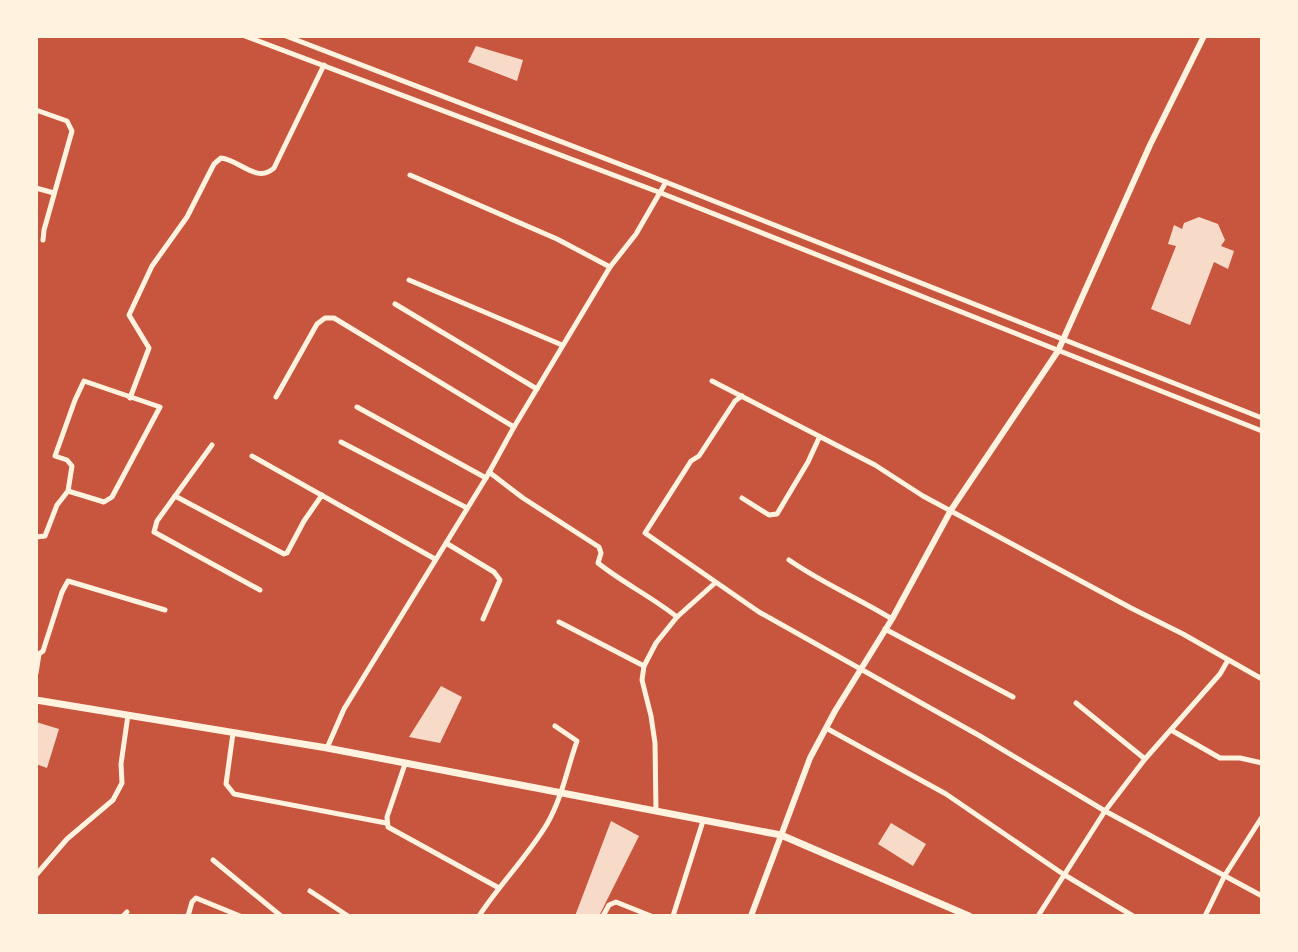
<svg xmlns="http://www.w3.org/2000/svg" width="1298" height="952" font-family="Inter,sans-serif">
<style>
.building{fill:#f7dbc8}
.lines{fill:none;stroke-linecap:round;stroke-linejoin:round}
.minor{stroke:#fff3e0;stroke-width:5}
.tertiary{stroke:#fff3e0;stroke-width:6}
.secondary{stroke:#fff3e0;stroke-width:7}
</style>
<rect width="100%" height="100%" fill="#c8553d"/>
<!-- building -->
<g class="building">
<polygon points="476,46 523,60 517,81 468,62"/>
<polygon points="1199,217 1218,224 1225,240 1221,246 1234,251 1228,269 1214,262 1190,325 1151,309 1176,246 1168,244 1174,225 1182,229 1184,223"/>
<polygon points="441,686 462,697 440,743 409,737"/>
<polygon points="36,722 59,729 47,768 36,764"/>
<polygon points="611,821 639,836 599,916 575,916"/>
<polygon points="891,823 926,844 913,866 878,844"/>
</g>
<g class="lines">
<!-- minor -->
<g class="minor">
<polyline points="245,36 661,193 1262,431"/>
<polyline points="286,36 648,175 1262,418"/>
<polyline points="36,110 67,121 72,131 44,230 43,240"/>
<polyline points="410,175 557,239 610,267"/>
<polyline points="36,188 54,193"/>
<polyline points="409,280 562,345"/>
<polyline points="395,304 537,389"/>
<polyline points="712,381 875,465 923,496 1131,608 1183,634 1262,679"/>
<polyline points="742,396 735,401 699,456 691,461 645,533 759,612 980,736 1105,811 1262,896"/>
<polyline points="276,397 317,324 325,318 334,318 514,427"/>
<path d="M130,398L149,348L129,315L152,266L187,217L214,164L221,158C240,160 257,184 274,168L324,65"/>
<polyline points="357,407 486,478"/>
<polyline points="341,442 467,508"/>
<polyline points="212,445 157,521 154,532 260,590"/>
<polyline points="252,456 435,559"/>
<path d="M489,472L523,498L599,547L601,553L598,563C623,583 652,597 677,617"/>
<polyline points="175,496 284,554 287,553 304,521 322,495"/>
<polyline points="742,498 769,515 777,514 808,462 819,438"/>
<polyline points="36,537 45,536 57,505 68,491 104,502 112,497 160,407 84,381 75,400 55,456 67,460 72,466 68,491"/>
<polyline points="446,543 494,572 500,580 483,619"/>
<path d="M789,560C822,583 858,598 892,619"/>
<polyline points="559,622 644,666"/>
<polyline points="885,629 1013,697"/>
<polyline points="36,673 39,654 43,651 62,592 68,581 165,610"/>
<polyline points="1076,703 1145,759"/>
<polyline points="826,728 946,794 1063,874 1133,916"/>
<polyline points="1171,730 1220,758 1240,758 1262,763"/>
<polyline points="233,733 226,784 234,794 386,823"/>
<polyline points="327,748 344,709 486,478 514,427 610,267 636,234 666,182"/>
<polyline points="405,764 387,817 388,827 499,888"/>
<polyline points="656,811 655,743 651,716 642,680 644,666 656,643 677,617 715,583"/>
<polyline points="213,860 281,916"/>
<polyline points="36,875 67,839 113,800 122,783 121,764 128,715"/>
<polyline points="310,891 348,916"/>
<polyline points="123,916 127,912"/>
<polyline points="188,916 192,902 196,898 240,916"/>
<path d="M479,916C500,884 527,857 547,824C562,798 567,769 577,741L555,726"/>
<polyline points="603,916 609,905 616,902 651,916"/>
<polyline points="673,916 703,821"/>
<polyline points="1038,916 1105,811 1145,759 1220,674 1228,660"/>
<polyline points="1205,916 1225,875 1262,817"/>
</g>
<!-- tertiary -->
<polyline class="tertiary" points="751,916 810,758 835,711 892,619 951,510 1058,351 1150,145 1204,36"/>
<!-- secondary -->
<polyline class="secondary" points="36,700 327,748 781,835 969,916"/>
</g>
<!-- border -->
<rect width="1298" height="952" fill="none" stroke="#fff3e0" stroke-width="76"/>
</svg>
